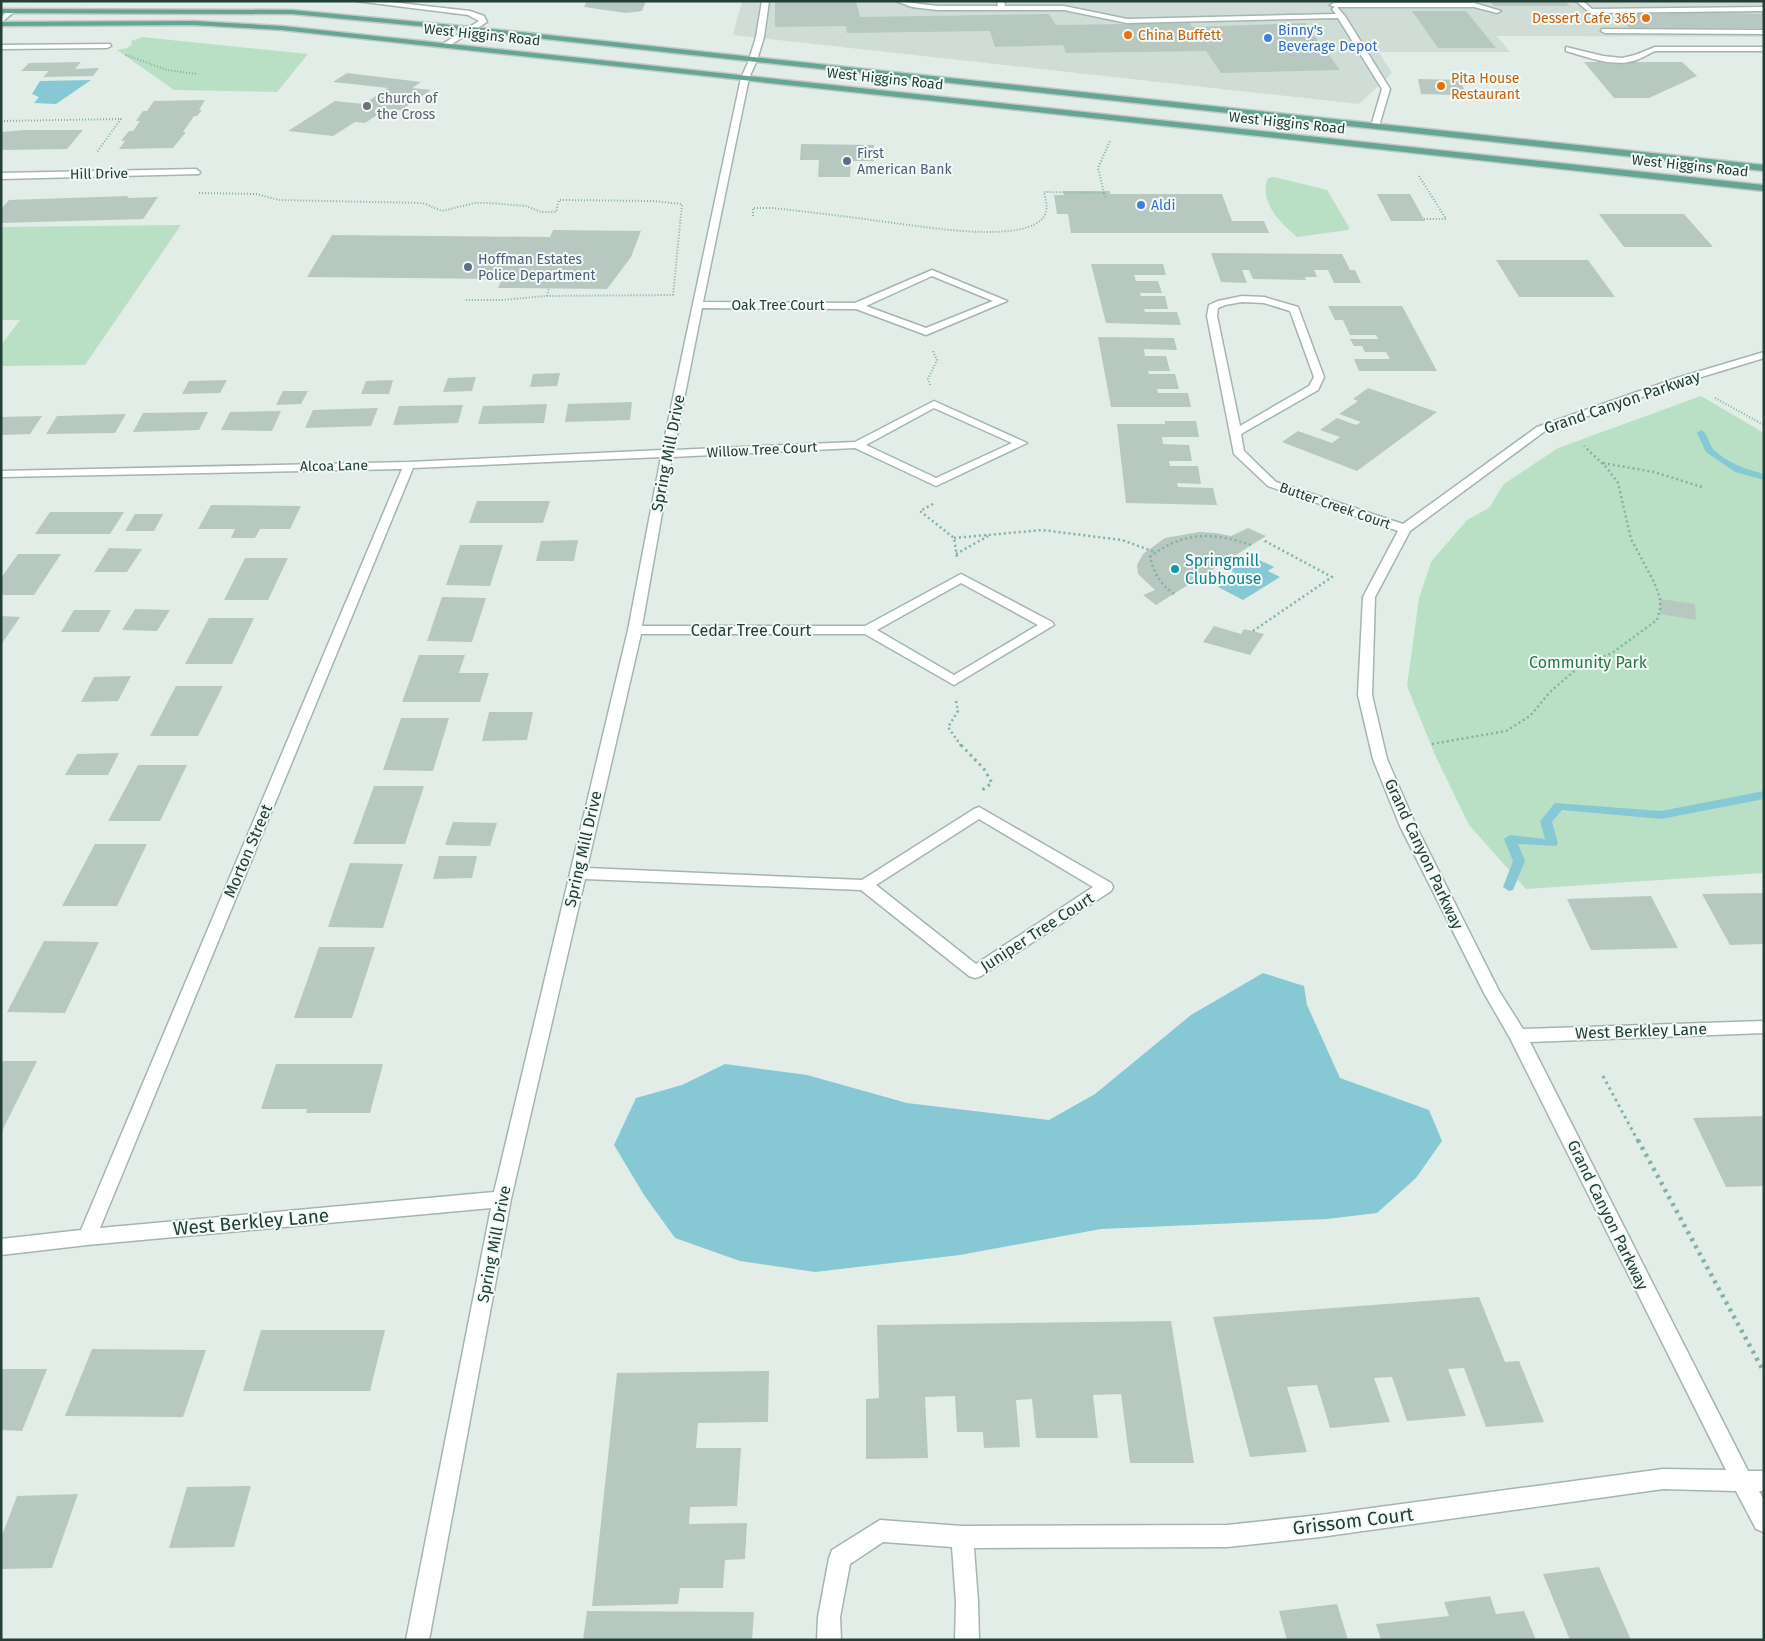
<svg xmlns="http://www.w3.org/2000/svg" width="1765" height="1641" font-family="'Fira Sans',sans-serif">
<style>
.built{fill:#d0ddd7}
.green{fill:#b9e0c4}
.water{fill:#86c9d5}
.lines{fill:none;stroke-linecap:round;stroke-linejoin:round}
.stream{fill:#86c9d5;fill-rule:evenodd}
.building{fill:#b7c8c1}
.lane-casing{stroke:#a4b5af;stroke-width:3}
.street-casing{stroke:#a4b5af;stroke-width:3}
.primary-casing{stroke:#c1c9c7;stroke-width:3}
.path-far3{stroke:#80b3a3;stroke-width:2;stroke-dasharray:1 2;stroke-linecap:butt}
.path-far2{stroke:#80b3a3;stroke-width:2.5;stroke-dasharray:2 3;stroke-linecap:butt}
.path-far1{stroke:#80b3a3;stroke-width:3;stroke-dasharray:2.5 4;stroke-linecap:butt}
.path{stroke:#80b3a3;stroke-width:4.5;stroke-dasharray:3 5;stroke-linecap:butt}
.lane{fill:#fff;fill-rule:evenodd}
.street{fill:#fff;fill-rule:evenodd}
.primary{fill:#64a594;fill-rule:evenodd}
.food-dot{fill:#e8710a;stroke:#f3f9f6;stroke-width:2}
.shop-dot{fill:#3f7fe0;stroke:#f3f9f6;stroke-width:2}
.worship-dot{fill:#6b7280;stroke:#f3f9f6;stroke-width:2}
.service-dot{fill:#5c6f8a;stroke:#f3f9f6;stroke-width:2}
.culture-dot{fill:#0f9aa8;stroke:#f3f9f6;stroke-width:2}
.labels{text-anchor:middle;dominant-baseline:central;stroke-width:4;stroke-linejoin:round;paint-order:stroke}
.far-food-label{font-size:14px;fill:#c56008;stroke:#f3f9f6;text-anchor:start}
.far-shop-label{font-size:14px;fill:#366cbe;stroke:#f3f9f6;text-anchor:start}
.far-street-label{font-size:14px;fill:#213f37;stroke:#f3f9f6}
.far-worship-label{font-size:14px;fill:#5b616d;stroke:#f3f9f6;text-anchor:start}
.far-service-label{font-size:14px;fill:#4e5e75;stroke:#f3f9f6;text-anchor:start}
.street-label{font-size:16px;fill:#213f37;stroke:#f3f9f6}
.culture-label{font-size:16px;fill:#0d838f;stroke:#f3f9f6;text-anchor:start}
.park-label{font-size:16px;fill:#287947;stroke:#f3f9f6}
.near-street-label{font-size:19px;fill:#213f37;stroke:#f3f9f6}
</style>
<rect width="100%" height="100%" fill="#e2ede8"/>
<!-- built -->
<polygon class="built" points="742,1 1764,1 1764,37 1497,36 1510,52 1379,52 1392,73 1359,104 733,35"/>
<!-- green -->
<g class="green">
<polygon points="142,37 308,54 277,92 174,90 117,50 127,48 132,44 131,41"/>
<path d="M1274,177L1327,190L1349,227L1348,230L1297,237C1281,224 1258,201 1268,178Z"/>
<polygon points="181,225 85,365 1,366 1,345 20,320 1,320 1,227"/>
<polygon points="1701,396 1764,433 1764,873 1526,889 1469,825 1435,755 1407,686 1419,598 1431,562 1467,520 1489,508 1504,484 1558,448"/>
</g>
<!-- water -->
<g class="water">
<polygon points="91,80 56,104 34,103 39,97 32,94 40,81"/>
<polygon points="1253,557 1274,567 1268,571 1280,577 1243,600 1218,587 1238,575 1230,570"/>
<polygon points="1263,973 1304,986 1307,1005 1340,1078 1429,1110 1442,1141 1416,1178 1377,1213 1327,1219 1101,1229 960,1255 815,1272 740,1261 675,1238 644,1195 614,1145 636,1098 682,1085 725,1064 807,1075 907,1103 1049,1120 1095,1094 1191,1015"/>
</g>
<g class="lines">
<!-- stream -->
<g class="stream">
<path d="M1701,430C1709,434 1708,444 1714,450C1728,463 1745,469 1764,474V480L1735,472L1706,452L1697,433Z"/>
<polygon points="1764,791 1764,799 1661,819 1562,810 1552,822 1558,843 1556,846 1518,844 1525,861 1513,890 1509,891 1503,887 1513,861 1504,839 1510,835 1545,839 1540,821 1555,803 1661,811"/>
</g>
</g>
<!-- building -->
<g class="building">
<polygon points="587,1 646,1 642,11 626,13 584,7"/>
<polygon points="775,1 856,1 860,17 1049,14 1056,25 1190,23 1192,27 1305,23 1340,70 1221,73 1206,51 1066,53 1063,45 995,47 990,31 847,33 846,26 775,27"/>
<polygon points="1489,1 1565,1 1570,6 1494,6"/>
<polygon points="1412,11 1466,11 1496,48 1438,48"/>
<polygon points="1666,11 1764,14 1764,30 1762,28 1629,28 1615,14 1669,14"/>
<polygon points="81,62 75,69 99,68 93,76 43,77 49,71 21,71 29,63"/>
<polygon points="1584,62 1682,62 1697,76 1649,98 1614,98"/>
<polygon points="347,73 421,82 412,88 431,90 401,110 386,109 365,123 355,122 333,136 288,131 335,101 364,104 388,88 333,82"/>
<polygon points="1418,79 1459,80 1466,92 1455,95 1421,94"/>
<polygon points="205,100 199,110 202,110 197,116 194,116 183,132 186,132 173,148 119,149 125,141 121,141 129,131 133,131 140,121 136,121 143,111 147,111 154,101"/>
<polygon points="25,130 83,130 67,149 1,150 1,132"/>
<polygon points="801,144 874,145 874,161 851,161 850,177 818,177 819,160 800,160"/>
<polygon points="1063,191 1110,191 1110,194 1222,194 1232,221 1264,221 1269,233 1071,233 1068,214 1057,214 1054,195 1064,195"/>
<polygon points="1377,194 1410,194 1425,221 1391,221"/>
<polygon points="128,196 127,198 158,197 143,219 1,223 1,209 9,200"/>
<polygon points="1599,214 1684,214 1713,247 1624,247"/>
<polygon points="553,230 641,231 631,257 607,289 498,288 502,279 307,277 332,235 550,237"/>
<polygon points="1211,253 1342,254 1350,270 1355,270 1361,283 1334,283 1328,270 1314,270 1317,277 1305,277 1306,280 1253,279 1249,270 1242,270 1247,283 1221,282"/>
<polygon points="1496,260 1588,260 1615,297 1519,297"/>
<polygon points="1091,264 1163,264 1166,275 1134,275 1136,281 1158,281 1162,293 1140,293 1141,296 1165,296 1168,309 1144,309 1145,312 1177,312 1181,325 1106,323"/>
<polygon points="1328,306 1402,306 1437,371 1359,371 1354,359 1390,359 1386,352 1365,352 1362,346 1354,346 1350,339 1378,339 1376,335 1350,335 1343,320 1335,320"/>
<polygon points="1098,337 1174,338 1177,350 1144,349 1145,356 1166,356 1170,371 1148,371 1149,374 1175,374 1179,389 1157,389 1158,393 1188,393 1191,407 1111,407"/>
<polygon points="560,373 557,386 530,387 533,374"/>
<polygon points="476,377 472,391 443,392 448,378"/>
<polygon points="227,380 220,393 182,394 189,381"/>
<polygon points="393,380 389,394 361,394 366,381"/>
<polygon points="1368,388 1437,412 1357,471 1282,442 1298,431 1332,443 1340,437 1320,430 1337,418 1356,425 1361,422 1339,414 1358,401 1353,399"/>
<polygon points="283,391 308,391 301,404 276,405"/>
<polygon points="632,402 630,420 565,422 568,404"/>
<polygon points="547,404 544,423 478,424 483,406"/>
<polygon points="463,405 458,423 393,425 399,406"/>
<polygon points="378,408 371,426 305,428 313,410"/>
<polygon points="281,411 272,431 221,430 230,412"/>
<polygon points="208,412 199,430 133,432 143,413"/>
<polygon points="126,414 115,433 46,434 57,416"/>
<polygon points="42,416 30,434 1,435 1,417"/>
<polygon points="1165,421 1196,421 1199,437 1162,437 1163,444 1189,445 1192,461 1169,461 1170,466 1198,466 1201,484 1177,483 1178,487 1213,488 1217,505 1126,503 1117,424 1165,424"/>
<polygon points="477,501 550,501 543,523 469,523"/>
<polygon points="211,505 301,506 290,529 260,529 255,538 231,538 235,529 198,529"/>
<polygon points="50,512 124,512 110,534 35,534"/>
<polygon points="135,514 163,514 154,531 125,531"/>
<polygon points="1248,528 1266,536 1156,605 1143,595 1155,590 1138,574 1137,565 1143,554 1165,538 1199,532 1216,533 1231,536"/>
<polygon points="578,540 574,561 536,561 541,541"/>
<polygon points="460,545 503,545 490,586 446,585"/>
<polygon points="109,548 142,549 127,572 94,572"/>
<polygon points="18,554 61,554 34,595 1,595 1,578"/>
<polygon points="245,558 288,558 268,600 224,600"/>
<polygon points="442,597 486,598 472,642 427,641"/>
<polygon points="1660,599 1695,604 1696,620 1660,614"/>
<polygon points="135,609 170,610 157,631 122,630"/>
<polygon points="74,610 111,610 99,632 61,632"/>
<polygon points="1,616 20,617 1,645"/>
<polygon points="209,618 254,618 232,664 185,664"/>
<polygon points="1214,626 1241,634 1244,629 1264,634 1250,655 1203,642"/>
<polygon points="419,655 465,655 459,673 489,673 480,702 402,702"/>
<polygon points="131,676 118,701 81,702 94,677"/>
<polygon points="176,686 223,686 198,736 150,736"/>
<polygon points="489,712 533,712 527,740 482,741"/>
<polygon points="401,718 449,718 433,771 383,770"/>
<polygon points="119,753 108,775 65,775 77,754"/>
<polygon points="138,765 187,765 160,821 108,821"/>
<polygon points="374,786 424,786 405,844 353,844"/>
<polygon points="453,822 497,823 490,846 445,845"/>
<polygon points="95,844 147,844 117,906 62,906"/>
<polygon points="439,856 477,856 472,878 433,879"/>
<polygon points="350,863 403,864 383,928 328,927"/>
<polygon points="1764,893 1764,944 1730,945 1702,894"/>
<polygon points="1651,896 1678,948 1591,950 1567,899"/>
<polygon points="44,941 99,942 65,1013 7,1012"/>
<polygon points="319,947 375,947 352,1018 294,1018"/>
<polygon points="1,1061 37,1061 1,1133"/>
<polygon points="276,1064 383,1064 370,1113 306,1113 307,1109 261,1109"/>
<polygon points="1764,1116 1764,1186 1726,1187 1693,1118"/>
<polygon points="1479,1297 1505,1362 1519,1361 1544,1422 1486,1427 1464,1368 1448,1369 1466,1416 1407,1421 1392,1377 1374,1378 1390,1422 1330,1428 1317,1385 1287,1387 1307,1452 1250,1457 1213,1317"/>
<polygon points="1171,1321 1194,1463 1130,1463 1121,1394 1093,1395 1098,1438 1036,1438 1032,1399 1016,1400 1020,1447 984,1448 983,1432 957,1432 955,1396 925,1397 928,1458 866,1459 866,1399 879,1398 877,1325"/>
<polygon points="261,1330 385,1330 370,1391 243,1391"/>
<polygon points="92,1349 206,1350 183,1417 65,1416"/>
<polygon points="1,1369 47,1369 22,1431 1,1430"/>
<polygon points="769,1371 768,1422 698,1423 696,1448 741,1448 737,1506 690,1507 689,1524 747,1523 745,1559 725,1560 723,1588 680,1588 678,1604 592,1606 617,1373"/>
<polygon points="251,1486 234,1547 169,1548 187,1487"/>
<polygon points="78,1494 52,1568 1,1569 1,1538 17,1496"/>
<polygon points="1599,1567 1631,1640 1570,1640 1543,1574"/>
<polygon points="1490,1596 1496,1614 1524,1611 1536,1640 1381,1640 1376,1624 1449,1616 1444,1602"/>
<polygon points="1337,1604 1348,1640 1287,1640 1279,1611"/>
<polygon points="587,1611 754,1612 752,1640 583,1640"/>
</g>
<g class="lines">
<defs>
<g id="lane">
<polygon points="356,1 382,1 470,11 484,16 487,22 447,47 444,47 444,43 479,21 468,15"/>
<polygon points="762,1 769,1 764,37 757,60 753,62 749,60 756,37"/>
<polygon points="896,1 937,6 998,6 997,1 1004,1 1005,6 1064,6 1127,19 1336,14 1332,9 1335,7 1330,5 1334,3 1474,3 1501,11 1497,13 1474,7 1337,7 1345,16 1390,89 1379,126 1375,128 1371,126 1382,89 1338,18 1127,23 1064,10 937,10 912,7"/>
<polygon points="1576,1 1583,1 1592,9 1764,7 1764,11 1590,13"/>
<polygon points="1602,29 1764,30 1764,34 1605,33 1601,31"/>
<path d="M1566,47L1603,56L1622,58L1635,55L1655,47H1764V51H1655C1648,54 1641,59 1633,61C1612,67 1587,57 1566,51Z"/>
</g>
<g id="street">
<polygon points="9,10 15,11 1,23 1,17"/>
<polygon points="110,44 111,46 107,48 1,49 1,45"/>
<path d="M750,58L757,60L749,78L703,302L855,303L932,270L1007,301L926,335L856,309L702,308L674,450L855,442L934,401L1027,443L936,486L855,448L672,457L642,626H865L961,574L1052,622L1054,625L954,685L865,634H641L587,868L862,880L974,809L979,807L1111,883L1113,887L1111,891L981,976L975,978L969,976L861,890L585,879L511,1199L429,1640H406L491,1208L87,1245L1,1255V1239L81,1230L402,469L1,477V471L409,462L662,450L741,78ZM932,276L993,301L926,328L866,306ZM934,408L1012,443L936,478L866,445ZM661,457L628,630L494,1192L100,1228L413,468ZM961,583L1038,625L954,675L877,630ZM979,819L1093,887L976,964L876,885Z"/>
<polygon points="196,169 200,172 199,174 1,179 1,173"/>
<path d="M1242,296L1264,297L1298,307L1324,377L1318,390L1241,434L1244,451L1276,482L1403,524L1537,427L1677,378L1764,352V358L1685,382L1545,431L1410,531L1375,597L1372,695L1387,759L1416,826L1499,991L1523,1029L1764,1021V1033L1530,1042L1748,1471H1764V1491H1759L1764,1500V1532L1756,1529L1736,1491L1663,1489L1320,1537L1227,1547L974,1548L978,1602L979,1640H955L956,1602L952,1547L883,1542L850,1564L840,1617L841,1640H817L818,1617L829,1558L832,1550L880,1520L962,1526L1227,1525L1320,1515L1663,1469L1726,1470L1510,1038L1484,993L1400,826L1373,759L1358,695L1363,597L1398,531L1268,486L1234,454L1207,316L1209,305L1218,301ZM1242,302L1264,303L1290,311L1314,377L1309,386L1240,426L1217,316L1218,308L1225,305Z"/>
</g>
<g id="primary">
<polygon points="1,9 292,10 472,27 1764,165 1764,171 472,31 292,14 1,13"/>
<polygon points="193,21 282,26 1764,185 1764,191 282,30 193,25 1,26 1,22"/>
</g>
</defs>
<!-- lane casing -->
<use href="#lane" class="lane-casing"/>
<!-- street casing -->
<use href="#street" class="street-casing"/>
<!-- primary casing -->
<use href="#primary" class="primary-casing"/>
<!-- path-far3 -->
<g class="path-far3">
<polyline points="126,55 167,70 197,74"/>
<polyline points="1,121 121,119 97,152"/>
<polyline points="1419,176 1446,219 1424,219"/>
<polyline points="199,193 256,194 279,200 423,203 442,211 475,203 489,203 526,206 541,212 556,212 559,200 653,201 682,204 673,295 547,296 502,300 465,300"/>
<polyline points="1104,193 1098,168 1110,141"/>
<path d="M753,216V208H773C808,212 844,216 879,221C914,225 1015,244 1041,220C1050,212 1046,202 1044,192L1104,193L1106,198"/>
<polyline points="547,296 549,288"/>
<polyline points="930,385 928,379 937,360 933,351"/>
<polyline points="1715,398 1764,425"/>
</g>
<!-- path-far2 -->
<g class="path-far2">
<polyline points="1603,463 1654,472 1702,487"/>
<polyline points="933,504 920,511 954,538 957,558"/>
<polyline points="954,538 1042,530 1122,540 1155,552"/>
<polyline points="956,554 988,536"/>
<path d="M1174,594C1160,584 1154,573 1150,557C1183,531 1213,532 1251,545"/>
<polyline points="1253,631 1332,577 1263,540"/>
<polyline points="956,701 958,711 948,727 962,747"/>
<polyline points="1432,744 1506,731 1530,716 1550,692 1580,666 1612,653 1657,620 1660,609 1660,598 1654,582 1631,539 1618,483 1607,468 1584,446"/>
</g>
<!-- path-far1 -->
<g class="path-far1">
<polyline points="961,745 984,769 992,783 982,790"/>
<polyline points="1603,1076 1638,1141"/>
</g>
<!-- path -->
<polyline class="path" points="1638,1140 1764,1372"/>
<!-- lane -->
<use href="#lane" class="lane"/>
<!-- street -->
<use href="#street" class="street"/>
<!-- primary -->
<use href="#primary" class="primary"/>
</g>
<!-- markers -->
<g class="food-dot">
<circle cx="1646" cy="18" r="5"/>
<circle cx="1128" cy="35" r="5"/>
<circle cx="1441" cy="86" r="5"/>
</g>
<g class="shop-dot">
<circle cx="1268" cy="38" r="5"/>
<circle cx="1141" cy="205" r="5"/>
</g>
<circle class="worship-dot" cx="367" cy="106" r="5"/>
<g class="service-dot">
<circle cx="847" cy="161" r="5"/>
<circle cx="468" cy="267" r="5"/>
</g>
<circle class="culture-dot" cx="1175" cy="569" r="5"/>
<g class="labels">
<!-- far-food labels -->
<g class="far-food-label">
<text x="1636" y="18" text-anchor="end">Dessert Cafe 365</text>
<text x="1138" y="35">China Buffett</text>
<text x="1451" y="78">Pita House<tspan x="1451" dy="16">Restaurant</tspan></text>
</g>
<!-- far-shop labels -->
<g class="far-shop-label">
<text x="1278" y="30">Binny's<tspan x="1278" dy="16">Beverage Depot</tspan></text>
<text x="1151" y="205">Aldi</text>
</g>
<!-- far-street labels -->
<g class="far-street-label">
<text transform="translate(482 35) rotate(6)">West Higgins Road</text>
<text transform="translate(885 79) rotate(6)">West Higgins Road</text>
<text transform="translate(1287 123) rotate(6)">West Higgins Road</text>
<text transform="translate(1690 166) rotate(6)">West Higgins Road</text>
<text transform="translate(99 174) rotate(-1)">Hill Drive</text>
<text x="778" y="305">Oak Tree Court</text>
<text transform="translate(762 450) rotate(-3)">Willow Tree Court</text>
<text transform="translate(334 466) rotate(-1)">Alcoa Lane</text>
<text transform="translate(1335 506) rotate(19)">Butter Creek Court</text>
</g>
<!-- far-worship labels -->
<g class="far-worship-label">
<text x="377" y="98">Church of<tspan x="377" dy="16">the Cross</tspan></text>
</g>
<!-- far-service labels -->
<g class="far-service-label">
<text x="857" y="153">First<tspan x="857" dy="16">American Bank</tspan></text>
<text x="478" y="259">Hoffman Estates<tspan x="478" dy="16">Police Department</tspan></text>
</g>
<!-- street labels -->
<g class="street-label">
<text transform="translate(1622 402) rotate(-19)">Grand Canyon Parkway</text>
<text transform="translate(668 453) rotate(-79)">Spring Mill Drive</text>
<text x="751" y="630">Cedar Tree Court</text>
<text transform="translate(583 849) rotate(-77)">Spring Mill Drive</text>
<text transform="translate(248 851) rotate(-67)">Morton Street</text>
<text transform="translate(1424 854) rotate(65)">Grand Canyon Parkway</text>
<text transform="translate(1037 932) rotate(-33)">Juniper Tree Court</text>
<text transform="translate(1641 1031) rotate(-2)">West Berkley Lane</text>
<text transform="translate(1608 1215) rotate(64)">Grand Canyon Parkway</text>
<text transform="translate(494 1244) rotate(-79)">Spring Mill Drive</text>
</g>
<!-- culture labels -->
<g class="culture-label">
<text x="1185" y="560">Springmill<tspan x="1185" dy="18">Clubhouse</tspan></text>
</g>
<!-- park labels -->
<g class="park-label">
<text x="1588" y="662">Community Park</text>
</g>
<!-- near-street labels -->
<g class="near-street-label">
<text transform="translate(251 1222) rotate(-5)">West Berkley Lane</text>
<text transform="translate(1353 1521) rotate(-7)">Grissom Court</text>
</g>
</g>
<!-- border -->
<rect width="1765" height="1641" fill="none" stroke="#213f37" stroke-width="5"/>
</svg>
